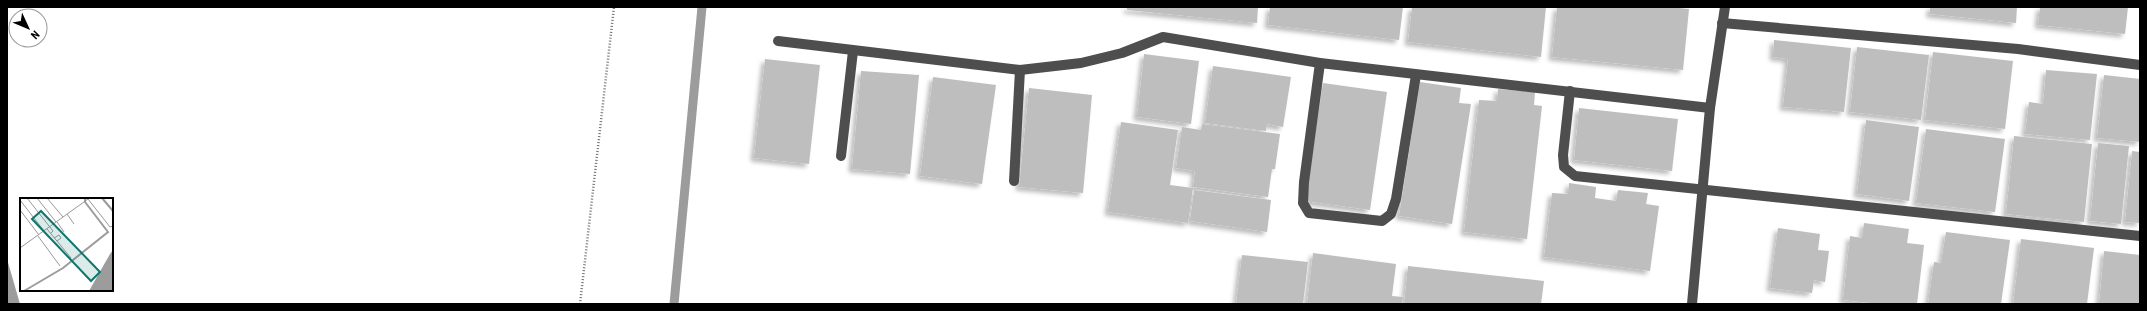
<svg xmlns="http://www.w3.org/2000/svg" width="2147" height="311" font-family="'Roboto Condensed',sans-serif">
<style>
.water{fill:#9c9c9c}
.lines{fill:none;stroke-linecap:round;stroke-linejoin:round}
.stream{stroke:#9c9c9c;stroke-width:9}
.building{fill:#bebebe;filter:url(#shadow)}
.path{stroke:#707070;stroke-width:2.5;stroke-dasharray:1 2;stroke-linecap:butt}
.minor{stroke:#4e4e4e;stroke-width:10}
.inset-river{fill:none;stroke:#9c9c9c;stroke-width:2}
.inset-road{fill:none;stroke:#999;stroke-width:1}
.view{fill:#0f766e;fill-opacity:0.15;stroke:#0f766e;stroke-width:2}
.inset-edge{fill:none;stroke:#000;stroke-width:2}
</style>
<defs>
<filter id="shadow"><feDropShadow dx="-3.5" dy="3.5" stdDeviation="2" flood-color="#0004"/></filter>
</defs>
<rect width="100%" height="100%" fill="#fff"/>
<!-- water -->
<polygon class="water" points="7,259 20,304 7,304"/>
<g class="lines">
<!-- stream -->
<polyline class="stream" points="674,304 702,7"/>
</g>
<!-- building -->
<g class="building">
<polygon points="1127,7 1258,7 1257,23 1127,10"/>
<polygon points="1270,7 1403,7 1399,40 1268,25"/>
<polygon points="1412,7 1546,7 1541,57 1408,42"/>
<polygon points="1557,7 1669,7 1689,9 1683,70 1552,57"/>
<polygon points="1930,7 2017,7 2016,23 1930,14"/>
<polygon points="2040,7 2128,7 2125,34 2038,25"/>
<polygon points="1774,40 1851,48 1844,112 1783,107 1788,59 1773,57"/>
<polygon points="1857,47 1929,55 1921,120 1850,112"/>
<polygon points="1933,52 2013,61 2005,129 1925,120"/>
<polygon points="1144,54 1199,61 1191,124 1137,117"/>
<polygon points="765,59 820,65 809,164 754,158"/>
<polygon points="1213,66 1291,77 1283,127 1267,124 1266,131 1205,123"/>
<polygon points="2046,70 2097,74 2090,140 2025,134 2029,102 2043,104"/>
<polygon points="861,71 919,75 910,174 852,169"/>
<polygon points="2104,75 2140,79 2140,142 2097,138"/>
<polygon points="933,77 996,85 982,184 920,176"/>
<polygon points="1420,82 1461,88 1459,103 1471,104 1452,224 1399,216"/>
<polygon points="1323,83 1387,92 1370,210 1305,201"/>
<polygon points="1029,88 1092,95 1083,193 1019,187"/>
<polygon points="1498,89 1535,92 1534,105 1542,106 1527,239 1464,232 1479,100 1497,101"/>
<polygon points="1579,108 1678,119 1672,171 1574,160"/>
<polygon points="1866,120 1919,127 1909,201 1857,194"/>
<polygon points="1121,122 1178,130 1170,185 1193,188 1188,223 1108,212"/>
<polygon points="1202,124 1280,134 1275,169 1272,169 1268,197 1193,187 1195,171 1176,168 1182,127 1201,130"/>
<polygon points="1926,129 2005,139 1995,212 1916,203"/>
<polygon points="2014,136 2092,144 2084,222 2006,214"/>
<polygon points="2098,143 2129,146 2121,224 2090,221"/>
<polygon points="2132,151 2140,152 2140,223 2125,222"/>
<polygon points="1569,183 1596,187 1595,198 1616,201 1618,190 1648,193 1646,204 1659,206 1650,271 1544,257 1552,193 1568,194"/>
<polygon points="1194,190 1271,200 1267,232 1190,221"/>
<polygon points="1864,223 1909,229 1907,243 1924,245 1917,304 1879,304 1843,300 1850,236 1862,238"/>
<polygon points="1778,228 1820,234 1818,250 1829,251 1825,282 1814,280 1812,293 1770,288"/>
<polygon points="1946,232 2010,240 2001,304 1928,304 1934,262 1941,263"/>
<polygon points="2021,239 2094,248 2087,304 2013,304"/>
<polygon points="2104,251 2140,255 2140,304 2099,304"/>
<polygon points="1313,253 1396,264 1392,296 1403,297 1402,304 1307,304"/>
<polygon points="1242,255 1308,262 1303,304 1236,304"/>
<polygon points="1408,266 1544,281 1541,304 1404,304"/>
</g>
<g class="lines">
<!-- path -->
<polyline class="path" points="580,304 614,7"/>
<!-- minor -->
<g class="minor">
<polyline points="1722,23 2018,49 2140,65"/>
<polyline points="778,41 1020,70 1081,63 1122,53 1163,37 1320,63 1710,108"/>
<polyline points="1320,63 1304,182 1303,203 1309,213 1382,221 1391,214 1396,199 1416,75"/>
<polyline points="1570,91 1563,155 1564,167 1575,176 2140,236"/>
<polyline points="841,156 853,51"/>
<polyline points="1014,181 1020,70"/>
<polyline points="1692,304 1710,108 1725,7"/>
</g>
</g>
<!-- overview -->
<g transform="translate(20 198)">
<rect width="93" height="93" fill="#fff"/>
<path d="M93,52V93H69L90,56Z" fill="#9c9c9c"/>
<path class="inset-river" d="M82,0L93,13M4,93L43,70L88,34L65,4V0"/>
<path class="inset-road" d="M7,0L33,33L31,35M17,0L36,24M27,0L43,19M0,2L24,33M0,12L19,37M47,16L54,26M37,24L44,34M27,31L51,60M18,38L40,68M34,40L39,37L41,40L37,43M0,50L68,1L90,29L93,28"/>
<path class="view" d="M21,13L80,74L71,83L12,21Z"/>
<rect width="93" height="93" class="inset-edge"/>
</g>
<!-- border -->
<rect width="2147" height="311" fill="none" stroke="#000000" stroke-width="16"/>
<!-- north arrow -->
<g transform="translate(28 28) rotate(134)"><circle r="19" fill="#ffffff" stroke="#999999"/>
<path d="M0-3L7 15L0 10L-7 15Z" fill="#000000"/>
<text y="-6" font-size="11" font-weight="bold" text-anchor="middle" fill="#000000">N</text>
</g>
</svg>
